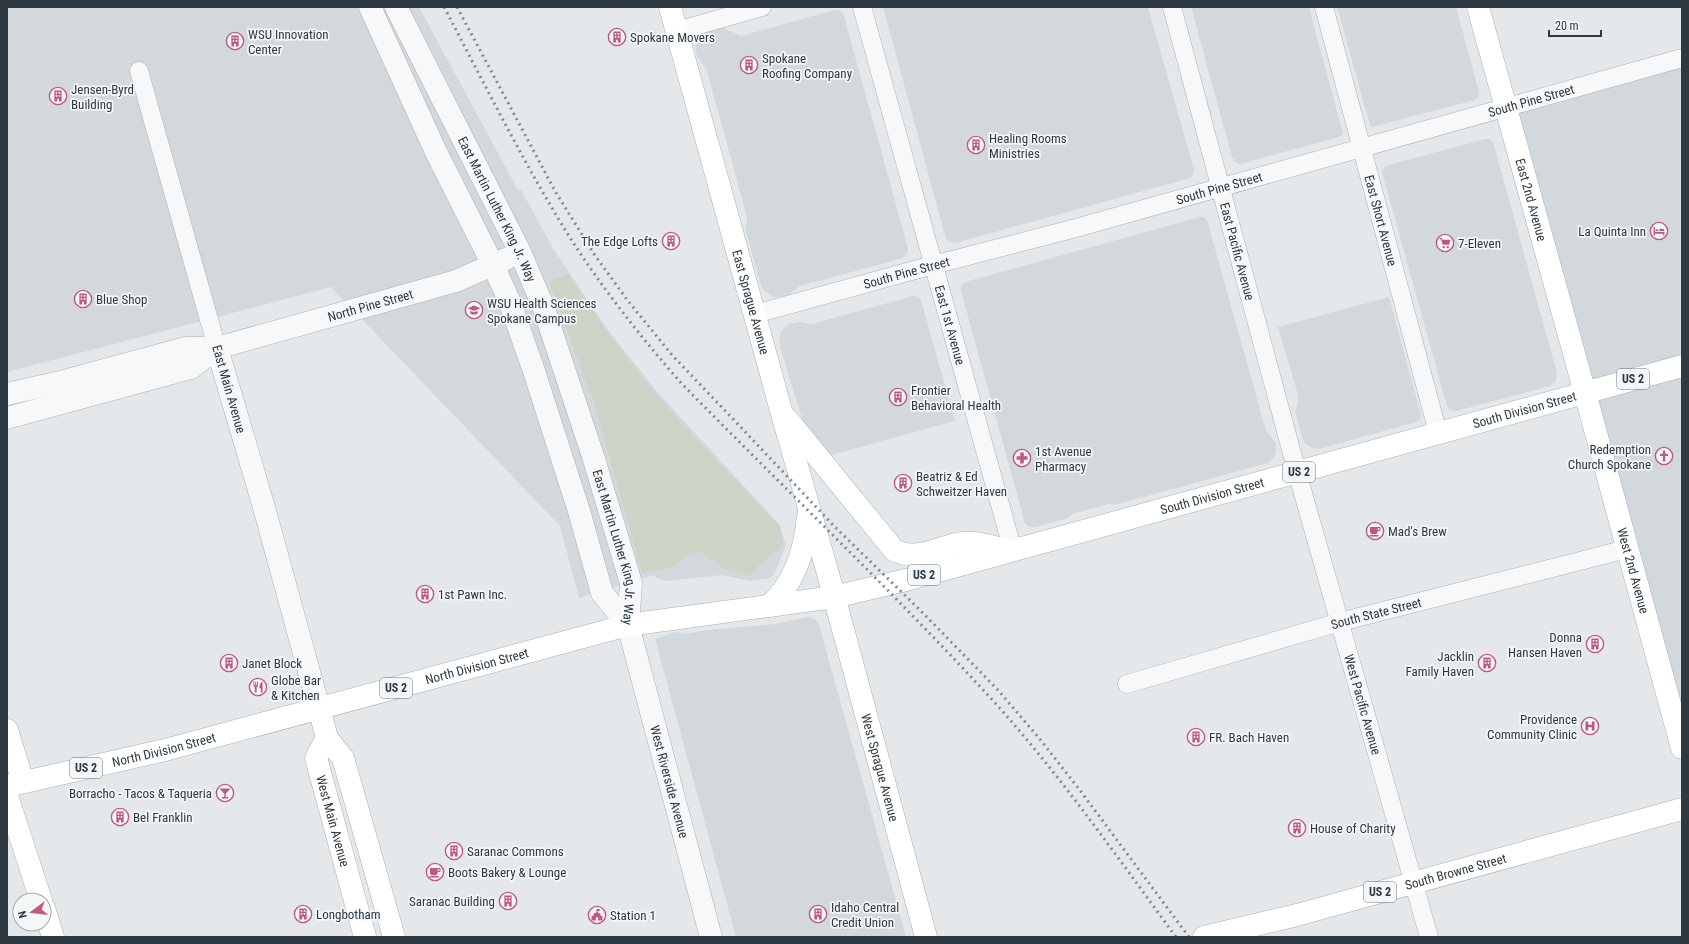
<svg xmlns="http://www.w3.org/2000/svg" width="1689" height="944" font-family="'Roboto Condensed',sans-serif">
<style>
.built{fill:#d3d8dd}
.green{fill:#cdd4c7}
.lines{fill:none;stroke-linecap:round;stroke-linejoin:round}
.minor-casing{stroke:#aab0b5;stroke-width:19}
.tertiary-casing{stroke:#aab0b5;stroke-width:23}
.secondary-casing{stroke:#aab0b5;stroke-width:23}
.primary-casing{stroke:#a5afb5;stroke-width:23}
.minor{stroke:#f7f8f9;stroke-width:18}
.tertiary{stroke:#f7f8f9;stroke-width:22}
.secondary{stroke:#fff;stroke-width:22}
.primary{stroke:#fff;stroke-width:22}
.rail{stroke:#808b93;stroke-width:3;stroke-dasharray:2 4;stroke-linecap:butt}
.labels{text-anchor:middle;dominant-baseline:central;stroke-width:3.5;stroke-linejoin:round;paint-order:stroke}
.shield{fill:#f4f7f8;stroke:#697279;stroke-width:1}
.shield-label{font-size:12px;font-weight:bold;fill:#2e3942}
.poi-label{font-size:13px;fill:#2e3942;stroke:#f4f7f8;text-anchor:start}
.street-label{font-size:13px;fill:#2e3942;stroke:#f4f7f8}
</style>
<rect width="100%" height="100%" fill="#e5e8eb"/>
<!-- built -->
<g class="built">
<polygon points="7,7 419,7 518,190 521,190 554,250 608,330 660,395 780,525 786,545 775,573 770,578 764,579 750,581 722,575 667,581 658,579 653,575 579,598 560,526 331,287 7,372"/>
<polygon points="883,7 1148,7 1194,170 1192,175 1190,178 955,243 950,242 946,239"/>
<polygon points="1191,7 1309,7 1343,134 1339,137 1240,164 1235,162 1232,157"/>
<polygon points="1337,7 1456,7 1479,92 1478,97 1475,100 1372,127 1370,125"/>
<polygon points="834,10 839,10 843,13 908,248 907,254 903,258 800,286 788,295 779,297 773,297 765,292 761,286 746,232 747,217 707,71 697,56 695,47 697,39 704,31 711,29 723,28 741,36"/>
<polygon points="1682,58 1682,748 1506,107"/>
<polygon points="1485,139 1489,139 1493,142 1557,373 1556,381 1550,386 1456,411 1451,410 1447,406 1382,172 1385,166"/>
<polygon points="1200,217 1204,217 1207,220 1266,431 1276,443 1276,451 1274,458 1268,463 1114,505 1109,504 1072,514 1068,518 1036,527 1029,527 1025,523 961,291 961,285 965,282"/>
<polygon points="913,296 918,297 921,300 955,421 824,457 810,444 780,347 779,339 782,330 789,324 800,322 812,324"/>
<polygon points="1389,297 1421,415 1420,419 1416,422 1319,449 1313,448 1307,445 1303,440 1295,412 1298,403 1298,395 1278,327"/>
<polygon points="810,617 816,620 819,625 906,937 736,937 655,639 657,638 675,632 686,634 707,630 775,624 803,618"/>
</g>
<!-- green -->
<path class="green" d="M568,274C589,306 612,338 635,368C679,423 730,474 779,525L783,542L782,547L759,565L755,573L748,576L723,568L701,552L690,553L673,567L642,573L595,406L549,282Z"/>
<g class="lines">
<defs>
<g id="minor">
<path id="s1" d="M862,7L1013,551"/>
<path id="s2" d="M1172,7L1297,472L1429,937"/>
<path id="s3" d="M1324,7L1438,433"/>
<polyline points="677,31 762,7"/>
<polyline points="139,71 217,348"/>
<path id="s4" d="M755,314L933,265L1076,228L1682,58"/>
<path id="s5" d="M1127,684L1340,622L1627,549"/>
</g>
<g id="tertiary">
<polyline points="370,7 436,152 493,265 508,298 533,368 579,511 602,593 628,625"/>
<path id="s6" d="M396,7L520,252L543,306L593,456L631,583L628,625L711,937"/>
<polyline points="217,348 263,504 319,708"/>
<path id="s7" d="M7,394L60,382L185,348H217L456,281L506,259"/>
<polyline points="7,418 191,368 217,348"/>
</g>
<g id="secondary">
<path id="s8" d="M1585,393L1682,748"/>
<polyline points="319,708 327,738 343,758 394,937"/>
<polyline points="7,730 23,782"/>
<path id="s9" d="M327,738L316,758L365,937"/>
<polyline points="7,796 41,900"/>
<polyline points="44,908 53,937"/>
</g>
<g id="primary">
<path id="s10" d="M670,7L782,414L827,570L926,937"/>
<path id="s11" d="M1478,7L1585,393"/>
<path d="M787,419L894,550C916,562 938,547 961,543C975,541 993,547 1007,550"/>
<path d="M769,606C795,583 805,550 808,516"/>
<path id="s12" d="M7,786L165,750L628,625L834,597L906,580L1682,366"/>
<path id="s13" d="M1204,937L1297,915L1682,809"/>
</g>
</defs>
<!-- minor casing -->
<use href="#minor" class="minor-casing"/>
<!-- tertiary casing -->
<use href="#tertiary" class="tertiary-casing"/>
<!-- secondary casing -->
<use href="#secondary" class="secondary-casing"/>
<!-- primary casing -->
<use href="#primary" class="primary-casing"/>
<!-- minor -->
<use href="#minor" class="minor"/>
<!-- tertiary -->
<use href="#tertiary" class="tertiary"/>
<!-- secondary -->
<use href="#secondary" class="secondary"/>
<!-- primary -->
<use href="#primary" class="primary"/>
<!-- rail -->
<g class="rail">
<path d="M444,7C483,81 520,156 564,228C598,283 639,335 682,384C783,487 888,587 986,693C1056,769 1115,854 1176,937"/>
<polyline points="457,7 555,191 594,254 628,301 672,355 733,419 835,527 920,610 997,689 1039,738 1079,789 1189,937"/>
</g>
</g>
<!-- icons -->
<defs>
<symbol id="building-ring" viewBox="-11 -11 22 22"><circle r="9.5" fill="#f4f7f8" stroke="#c1597e" stroke-width="1.5"/><path d="M-4-6H4V6H1V3H-1V6H-4ZM-2.5-4.3h1.7v1.8h-1.7ZM.8-4.3h1.7v1.8H.8ZM-2.5-1h1.7V.8h-1.7ZM.8-1h1.7V.8H.8Z" fill="#c1597e"/></symbol>
<symbol id="hotel-ring" viewBox="-11 -11 22 22"><circle r="9.5" fill="#f4f7f8" stroke="#c1597e" stroke-width="1.5"/><path d="M-6-4.5h1.5V1H6V5H4.5V3h-9V5H-6ZM-4 0a1.8 1.8 0 1 1 3.6 0ZM.5 0V-2.5h3Q6-2.5 6 0Z" fill="#c1597e"/></symbol>
<symbol id="supermarket-ring" viewBox="-11 -11 22 22"><circle r="9.5" fill="#f4f7f8" stroke="#c1597e" stroke-width="1.5"/><path d="M-6-5.5h2.5l.6 2H6L4.5 2H-2.5L-4.4-4H-6ZM-1.5 3.2a1.3 1.3 0 1 0 .1 0ZM3 3.2a1.3 1.3 0 1 0 .1 0Z" fill="#c1597e"/></symbol>
<symbol id="university-ring" viewBox="-11 -11 22 22"><circle r="9.5" fill="#f4f7f8" stroke="#c1597e" stroke-width="1.5"/><path d="M0-5L7-2L0 1L-7-2ZM-4 1L0 2.5L4 1V4Q0 6-4 4Z" fill="#c1597e"/></symbol>
<symbol id="church-ring" viewBox="-11 -11 22 22"><circle r="9.5" fill="#f4f7f8" stroke="#c1597e" stroke-width="1.5"/><path d="M-1.2-6h2.4v3.5h3.3v2.4h-3.3V6h-2.4V-.1h-3.3v-2.4h3.3Z" fill="#c1597e"/></symbol>
<symbol id="pharmacy-ring" viewBox="-11 -11 22 22"><circle r="9.5" fill="#f4f7f8" stroke="#c1597e" stroke-width="1.5"/><path d="M-2-6h4v4h4v4h-4v4h-4v-4h-4v-4h4Z" fill="#c1597e"/></symbol>
<symbol id="cafe-ring" viewBox="-11 -11 22 22"><circle r="9.5" fill="#f4f7f8" stroke="#c1597e" stroke-width="1.5"/><path d="M-5.5-4.5H6V0H3Q3 3.5 0 3.5H-2.5Q-5.5 3.5-5.5 0ZM3-3.2v2h1.7v-2ZM-6 4.5H4V6H-6Z" fill="#c1597e"/></symbol>
<symbol id="restaurant-ring" viewBox="-11 -11 22 22"><circle r="9.5" fill="#f4f7f8" stroke="#c1597e" stroke-width="1.5"/><path d="M-5-6h1v4h1v-4h1v4h1v-4h1v5L-1.5 .5V6h-2V.5L-5-1ZM5-6V6H3V1.5H1.5Q1.5-4 5-6Z" fill="#c1597e"/></symbol>
<symbol id="hospital-ring" viewBox="-11 -11 22 22"><circle r="9.5" fill="#f4f7f8" stroke="#c1597e" stroke-width="1.5"/><path d="M-5-5h3v3.5h4V-5h3V5h-3V1.5h-4V5h-3Z" fill="#c1597e"/></symbol>
<symbol id="bar-ring" viewBox="-11 -11 22 22"><circle r="9.5" fill="#f4f7f8" stroke="#c1597e" stroke-width="1.5"/><path d="M-6-5H6L.8 .8V4.5H3.5V6h-7V4.5H-.8V.8Z" fill="#c1597e"/></symbol>
<symbol id="civic-ring" viewBox="-11 -11 22 22"><circle r="9.5" fill="#f4f7f8" stroke="#c1597e" stroke-width="1.5"/><path d="M-.6-6.5H3V-4.5H.6V-3L4-1V1h2V6H-6V1h2V-1L-.6-3ZM-1.2 2.5V6h2.4V2.5Z" fill="#c1597e"/></symbol>
</defs>
<g fill-rule="evenodd">
<use href="#building-ring" x="607" y="27" width="20" height="20"/>
<use href="#building-ring" x="225" y="31" width="20" height="20"/>
<use href="#building-ring" x="739" y="55" width="20" height="20"/>
<use href="#building-ring" x="48" y="86" width="20" height="20"/>
<use href="#building-ring" x="966" y="135" width="20" height="20"/>
<use href="#hotel-ring" x="1649" y="221" width="20" height="20"/>
<use href="#building-ring" x="661" y="231" width="20" height="20"/>
<use href="#supermarket-ring" x="1435" y="233" width="20" height="20"/>
<use href="#building-ring" x="73" y="289" width="20" height="20"/>
<use href="#university-ring" x="464" y="300" width="20" height="20"/>
<use href="#building-ring" x="888" y="387" width="20" height="20"/>
<use href="#church-ring" x="1654" y="446" width="20" height="20"/>
<use href="#pharmacy-ring" x="1012" y="448" width="20" height="20"/>
<use href="#building-ring" x="893" y="473" width="20" height="20"/>
<use href="#cafe-ring" x="1365" y="521" width="20" height="20"/>
<use href="#building-ring" x="415" y="584" width="20" height="20"/>
<use href="#building-ring" x="1585" y="634" width="20" height="20"/>
<use href="#building-ring" x="219" y="653" width="20" height="20"/>
<use href="#building-ring" x="1477" y="653" width="20" height="20"/>
<use href="#restaurant-ring" x="248" y="677" width="20" height="20"/>
<use href="#hospital-ring" x="1580" y="716" width="20" height="20"/>
<use href="#building-ring" x="1186" y="727" width="20" height="20"/>
<use href="#bar-ring" x="215" y="783" width="20" height="20"/>
<use href="#building-ring" x="110" y="807" width="20" height="20"/>
<use href="#building-ring" x="1287" y="818" width="20" height="20"/>
<use href="#building-ring" x="444" y="841" width="20" height="20"/>
<use href="#cafe-ring" x="425" y="862" width="20" height="20"/>
<use href="#building-ring" x="498" y="891" width="20" height="20"/>
<use href="#building-ring" x="293" y="904" width="20" height="20"/>
<use href="#building-ring" x="808" y="904" width="20" height="20"/>
<use href="#civic-ring" x="587" y="905" width="20" height="20"/>
</g>
<g class="labels">
<!-- shield labels -->
<g class="shield">
<rect x="1617" y="369" width="32" height="20" rx="3"/>
<rect x="1283" y="462" width="32" height="20" rx="3"/>
<rect x="908" y="565" width="32" height="20" rx="3"/>
<rect x="380" y="678" width="32" height="20" rx="3"/>
<rect x="70" y="758" width="32" height="20" rx="3"/>
<rect x="1364" y="882" width="32" height="20" rx="3"/>
</g>
<g class="shield-label">
<text x="1633" y="379">US 2</text>
<text x="1299" y="472">US 2</text>
<text x="924" y="575">US 2</text>
<text x="396" y="688">US 2</text>
<text x="86" y="768">US 2</text>
<text x="1380" y="892">US 2</text>
</g>
<!-- poi labels -->
<g class="poi-label">
<text x="248" y="34">WSU Innovation<tspan x="248" dy="15">Center</tspan></text>
<text x="630" y="37">Spokane Movers</text>
<text x="762" y="58">Spokane<tspan x="762" dy="15">Roofing Company</tspan></text>
<text x="71" y="89">Jensen-Byrd<tspan x="71" dy="15">Building</tspan></text>
<text x="989" y="138">Healing Rooms<tspan x="989" dy="15">Ministries</tspan></text>
<text x="1646" y="231" text-anchor="end">La Quinta Inn</text>
<text x="658" y="241" text-anchor="end">The Edge Lofts</text>
<text x="1458" y="243">7-Eleven</text>
<text x="96" y="299">Blue Shop</text>
<text x="487" y="303">WSU Health Sciences<tspan x="487" dy="15">Spokane Campus</tspan></text>
<text x="911" y="390">Frontier<tspan x="911" dy="15">Behavioral Health</tspan></text>
<text x="1651" y="449" text-anchor="end">Redemption<tspan x="1651" dy="15">Church Spokane</tspan></text>
<text x="1035" y="451">1st Avenue<tspan x="1035" dy="15">Pharmacy</tspan></text>
<text x="916" y="476">Beatriz &amp; Ed<tspan x="916" dy="15">Schweitzer Haven</tspan></text>
<text x="1388" y="531">Mad's Brew</text>
<text x="438" y="594">1st Pawn Inc.</text>
<text x="1582" y="637" text-anchor="end">Donna<tspan x="1582" dy="15">Hansen Haven</tspan></text>
<text x="1474" y="656" text-anchor="end">Jacklin<tspan x="1474" dy="15">Family Haven</tspan></text>
<text x="242" y="663">Janet Block</text>
<text x="271" y="680">Globe Bar<tspan x="271" dy="15">&amp; Kitchen</tspan></text>
<text x="1577" y="719" text-anchor="end">Providence<tspan x="1577" dy="15">Community Clinic</tspan></text>
<text x="1209" y="737">FR. Bach Haven</text>
<text x="212" y="793" text-anchor="end">Borracho - Tacos &amp; Taqueria</text>
<text x="133" y="817">Bel Franklin</text>
<text x="1310" y="828">House of Charity</text>
<text x="467" y="851">Saranac Commons</text>
<text x="448" y="872">Boots Bakery &amp; Lounge</text>
<text x="495" y="901" text-anchor="end">Saranac Building</text>
<text x="831" y="907">Idaho Central<tspan x="831" dy="15">Credit Union</tspan></text>
<text x="316" y="914">Longbotham</text>
<text x="610" y="915">Station 1</text>
</g>
<!-- street labels -->
<g class="street-label">
<text stroke="none"><textPath href="#s4" startOffset="805">South Pine Street</textPath></text>
<text stroke="none"><textPath href="#s4" startOffset="481">South Pine Street</textPath></text>
<text stroke="none"><textPath href="#s11" startOffset="200">East 2nd Avenue</textPath></text>
<text stroke="none"><textPath href="#s6" startOffset="226">East Martin Luther King Jr. Way</textPath></text>
<text stroke="none"><textPath href="#s3" startOffset="221">East Short Avenue</textPath></text>
<text stroke="none"><textPath href="#s2" startOffset="253">East Pacific Avenue</textPath></text>
<text stroke="none"><textPath href="#s4" startOffset="157">South Pine Street</textPath></text>
<text stroke="none"><textPath href="#s10" startOffset="306">East Sprague Avenue</textPath></text>
<text stroke="none"><textPath href="#s7" startOffset="375">North Pine Street</textPath></text>
<text stroke="none"><textPath href="#s1" startOffset="330">East 1st Avenue</textPath></text>
<text transform="translate(229 389) rotate(74)">East Main Avenue</text>
<text stroke="none"><textPath href="#s12" startOffset="1565">South Division Street</textPath></text>
<text stroke="none"><textPath href="#s12" startOffset="1241">South Division Street</textPath></text>
<text stroke="none"><textPath href="#s6" startOffset="586">East Martin Luther King Jr. Way</textPath></text>
<text stroke="none"><textPath href="#s8" startOffset="184">West 2nd Avenue</textPath></text>
<text stroke="none"><textPath href="#s5" startOffset="259">South State Street</textPath></text>
<text stroke="none"><textPath href="#s12" startOffset="485">North Division Street</textPath></text>
<text stroke="none"><textPath href="#s2" startOffset="723">West Pacific Avenue</textPath></text>
<text stroke="none"><textPath href="#s12" startOffset="161">North Division Street</textPath></text>
<text stroke="none"><textPath href="#s10" startOffset="789">West Sprague Avenue</textPath></text>
<text stroke="none"><textPath href="#s6" startOffset="828">West Riverside Avenue</textPath></text>
<text stroke="none"><textPath href="#s9" startOffset="88">West Main Avenue</textPath></text>
<text stroke="none"><textPath href="#s13" startOffset="260">South Browne Street</textPath></text>
</g>
</g>
<!-- border -->
<rect width="1689" height="944" fill="none" stroke="#2e3942" stroke-width="16"/>
<!-- north arrow -->
<g transform="translate(32 912) rotate(255)"><circle r="19" fill="#f4f7f8" stroke="#a5abaf"/>
<path d="M0-3L7 15L0 10L-7 15Z" fill="#c1597e"/>
<text y="-6" font-size="11" font-weight="bold" text-anchor="middle" fill="#2e3942">N</text>
</g>
<!-- scale -->
<path d="M1549 30v6h52v-6" fill="none" stroke="#2e3942" stroke-width="2"/>
<text x="1555" y="30" font-size="12" fill="#2e3942" stroke="#f4f7f8" stroke-width="3" paint-order="stroke">20 m</text>
</svg>
